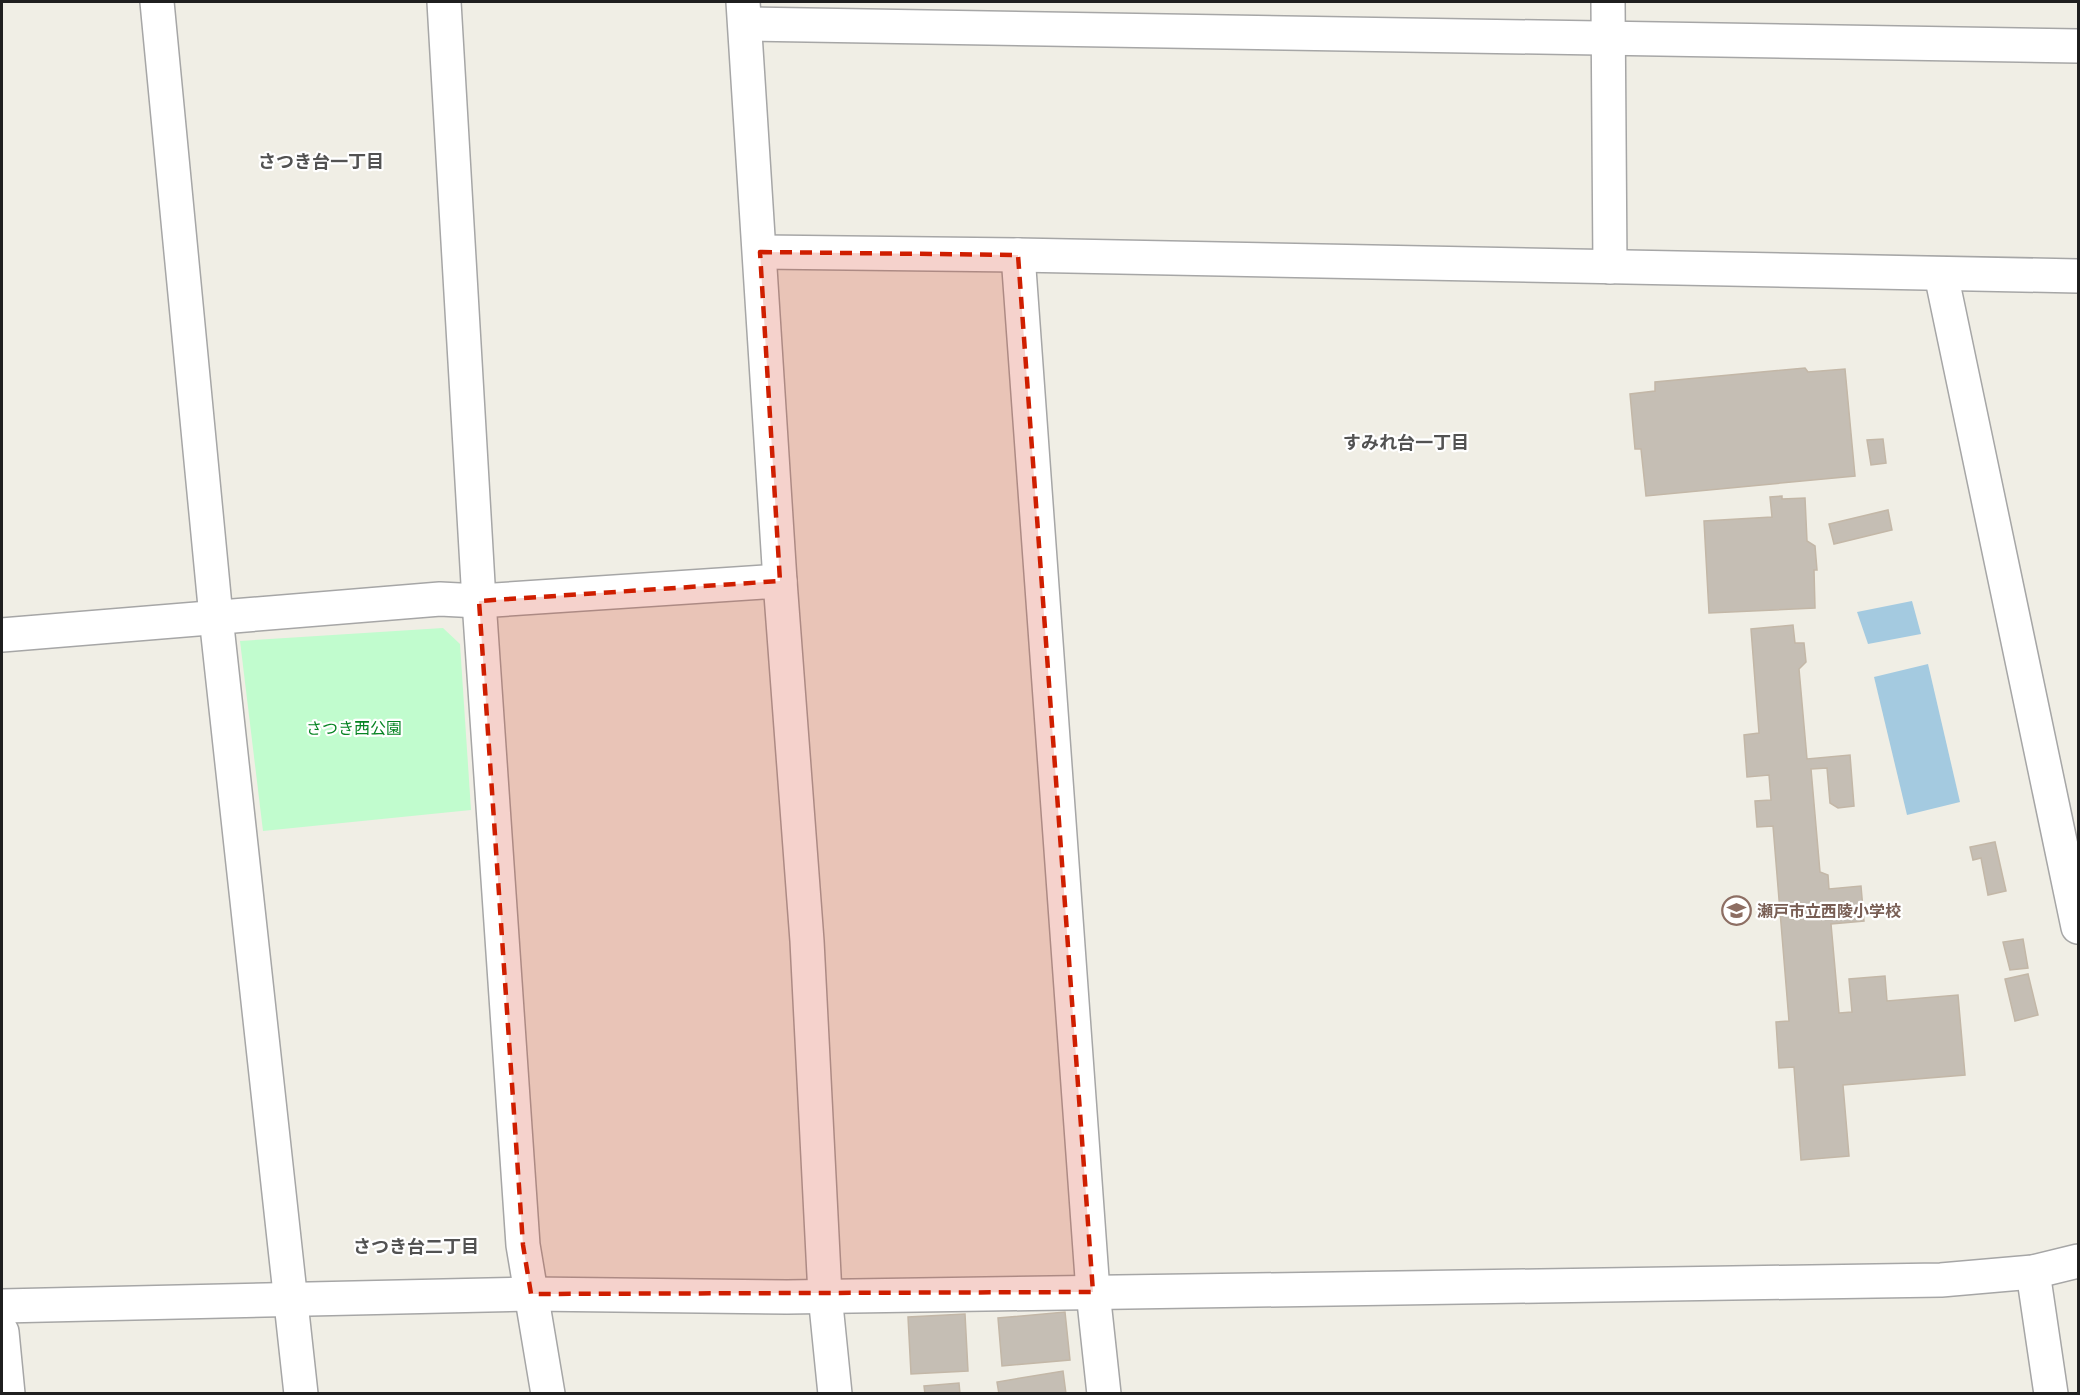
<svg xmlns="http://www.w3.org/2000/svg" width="2080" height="1395" font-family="Inter,'Noto Sans JP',sans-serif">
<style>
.park{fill:#c1fcce}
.water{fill:#a4cae0}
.building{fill:#c5beb4;stroke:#c3b7a7;stroke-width:1.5}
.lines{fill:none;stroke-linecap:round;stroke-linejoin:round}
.minor-casing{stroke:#a6a6a6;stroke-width:36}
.tertiary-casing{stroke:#a6a6a6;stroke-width:36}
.minor{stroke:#fff;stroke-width:33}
.tertiary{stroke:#fff;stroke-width:33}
.marked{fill:#cf1e00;fill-opacity:0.2;stroke:#cf1e00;stroke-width:4.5;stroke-dasharray:12 8;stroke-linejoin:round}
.labels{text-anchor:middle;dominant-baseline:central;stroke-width:4.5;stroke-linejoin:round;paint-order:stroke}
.park-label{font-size:16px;fill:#078423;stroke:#fff}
.education-label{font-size:16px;font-weight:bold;fill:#785e54;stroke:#fff;text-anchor:start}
.neighbourhood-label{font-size:18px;font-weight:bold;fill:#525252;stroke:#fff}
</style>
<rect width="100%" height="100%" fill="#f0eee5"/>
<!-- park -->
<polygon class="park" points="443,628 460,644 471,810 263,831 240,641"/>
<!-- water -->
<g class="water">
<polygon points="1912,601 1921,634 1868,644 1857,612"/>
<polygon points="1928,664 1960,802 1907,815 1874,677"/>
</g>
<!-- building -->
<g class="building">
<polygon points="1805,368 1808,372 1845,369 1855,476 1646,496 1641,449 1635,449 1630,394 1655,391 1655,382"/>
<polygon points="1883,439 1886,463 1871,465 1867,440"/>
<polygon points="1782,496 1782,499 1805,498 1807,541 1815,546 1817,570 1814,570 1815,608 1709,613 1704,521 1772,517 1770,497"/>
<polygon points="1888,510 1892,530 1834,544 1829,524"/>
<polygon points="1793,625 1795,643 1804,643 1806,662 1799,669 1807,759 1850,755 1854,806 1838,808 1830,803 1827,768 1811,769 1820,872 1828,875 1829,889 1861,886 1864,921 1831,924 1839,1013 1852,1012 1849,979 1885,976 1887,1001 1958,995 1965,1075 1843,1085 1849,1156 1801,1160 1794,1067 1779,1068 1776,1022 1789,1021 1773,826 1757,827 1755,801 1771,800 1769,775 1747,777 1744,735 1759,733 1751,629"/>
<polygon points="1995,842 2006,891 1988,895 1981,858 1973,860 1970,847"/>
<polygon points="2023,939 2028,968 2010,970 2003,942"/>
<polygon points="2028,974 2038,1015 2015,1021 2005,979"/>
<polygon points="1065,1312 1070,1360 1002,1366 998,1318"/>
<polygon points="965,1314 968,1371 911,1374 908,1317"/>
<polygon points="1063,1371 1066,1394 999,1394 997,1382"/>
<polygon points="959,1383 960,1394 925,1394 924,1386"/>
</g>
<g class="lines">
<defs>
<g id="minor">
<polyline points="157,2 216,617 301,1394"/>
<polyline points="444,2 479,601 523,1245 548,1394"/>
<polyline points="1608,2 1610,267"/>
<polyline points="745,24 2078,46"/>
<polyline points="760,252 1018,255 2078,276"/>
<polyline points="1018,255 1093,1292 1104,1394"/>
<polyline points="1941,274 2078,927"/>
<polyline points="2,635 440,599 479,601 780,581"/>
<polyline points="2033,1272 2051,1394"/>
</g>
<g id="tertiary">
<polyline points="743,2 780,581 807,941 825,1295 835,1394"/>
<polyline points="2,1306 531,1294 787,1297 1941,1280 2033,1272 2078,1261"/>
<polyline points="2,1332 8,1394"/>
</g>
</defs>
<!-- minor casing -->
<use href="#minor" class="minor-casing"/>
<!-- tertiary casing -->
<use href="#tertiary" class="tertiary-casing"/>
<!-- minor -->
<use href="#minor" class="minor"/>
<!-- tertiary -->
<use href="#tertiary" class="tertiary"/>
</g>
<!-- marked area -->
<path class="marked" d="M760,252L1018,255L1093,1292L531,1294L523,1245L479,601L780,581Z"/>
<!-- icons -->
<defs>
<symbol id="school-ring" viewBox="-11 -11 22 22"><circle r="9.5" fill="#fff" stroke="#8d6e63" stroke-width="1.5"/><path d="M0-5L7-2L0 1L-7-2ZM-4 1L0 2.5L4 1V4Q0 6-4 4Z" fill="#8d6e63"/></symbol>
</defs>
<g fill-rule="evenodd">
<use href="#school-ring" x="1720" y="894" width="33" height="33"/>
</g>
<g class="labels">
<!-- park labels -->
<g class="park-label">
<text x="354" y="728">さつき西公園</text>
</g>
<!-- education labels -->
<g class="education-label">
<text x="1757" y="911">瀬戸市立西陵小学校</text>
</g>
<!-- neighbourhood labels -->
<g class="neighbourhood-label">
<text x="321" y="161">さつき台一丁目</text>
<text x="1406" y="442">すみれ台一丁目</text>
<text x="416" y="1246">さつき台二丁目</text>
</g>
</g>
<!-- border -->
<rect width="2080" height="1395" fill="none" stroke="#1f1f1f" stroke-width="6"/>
</svg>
